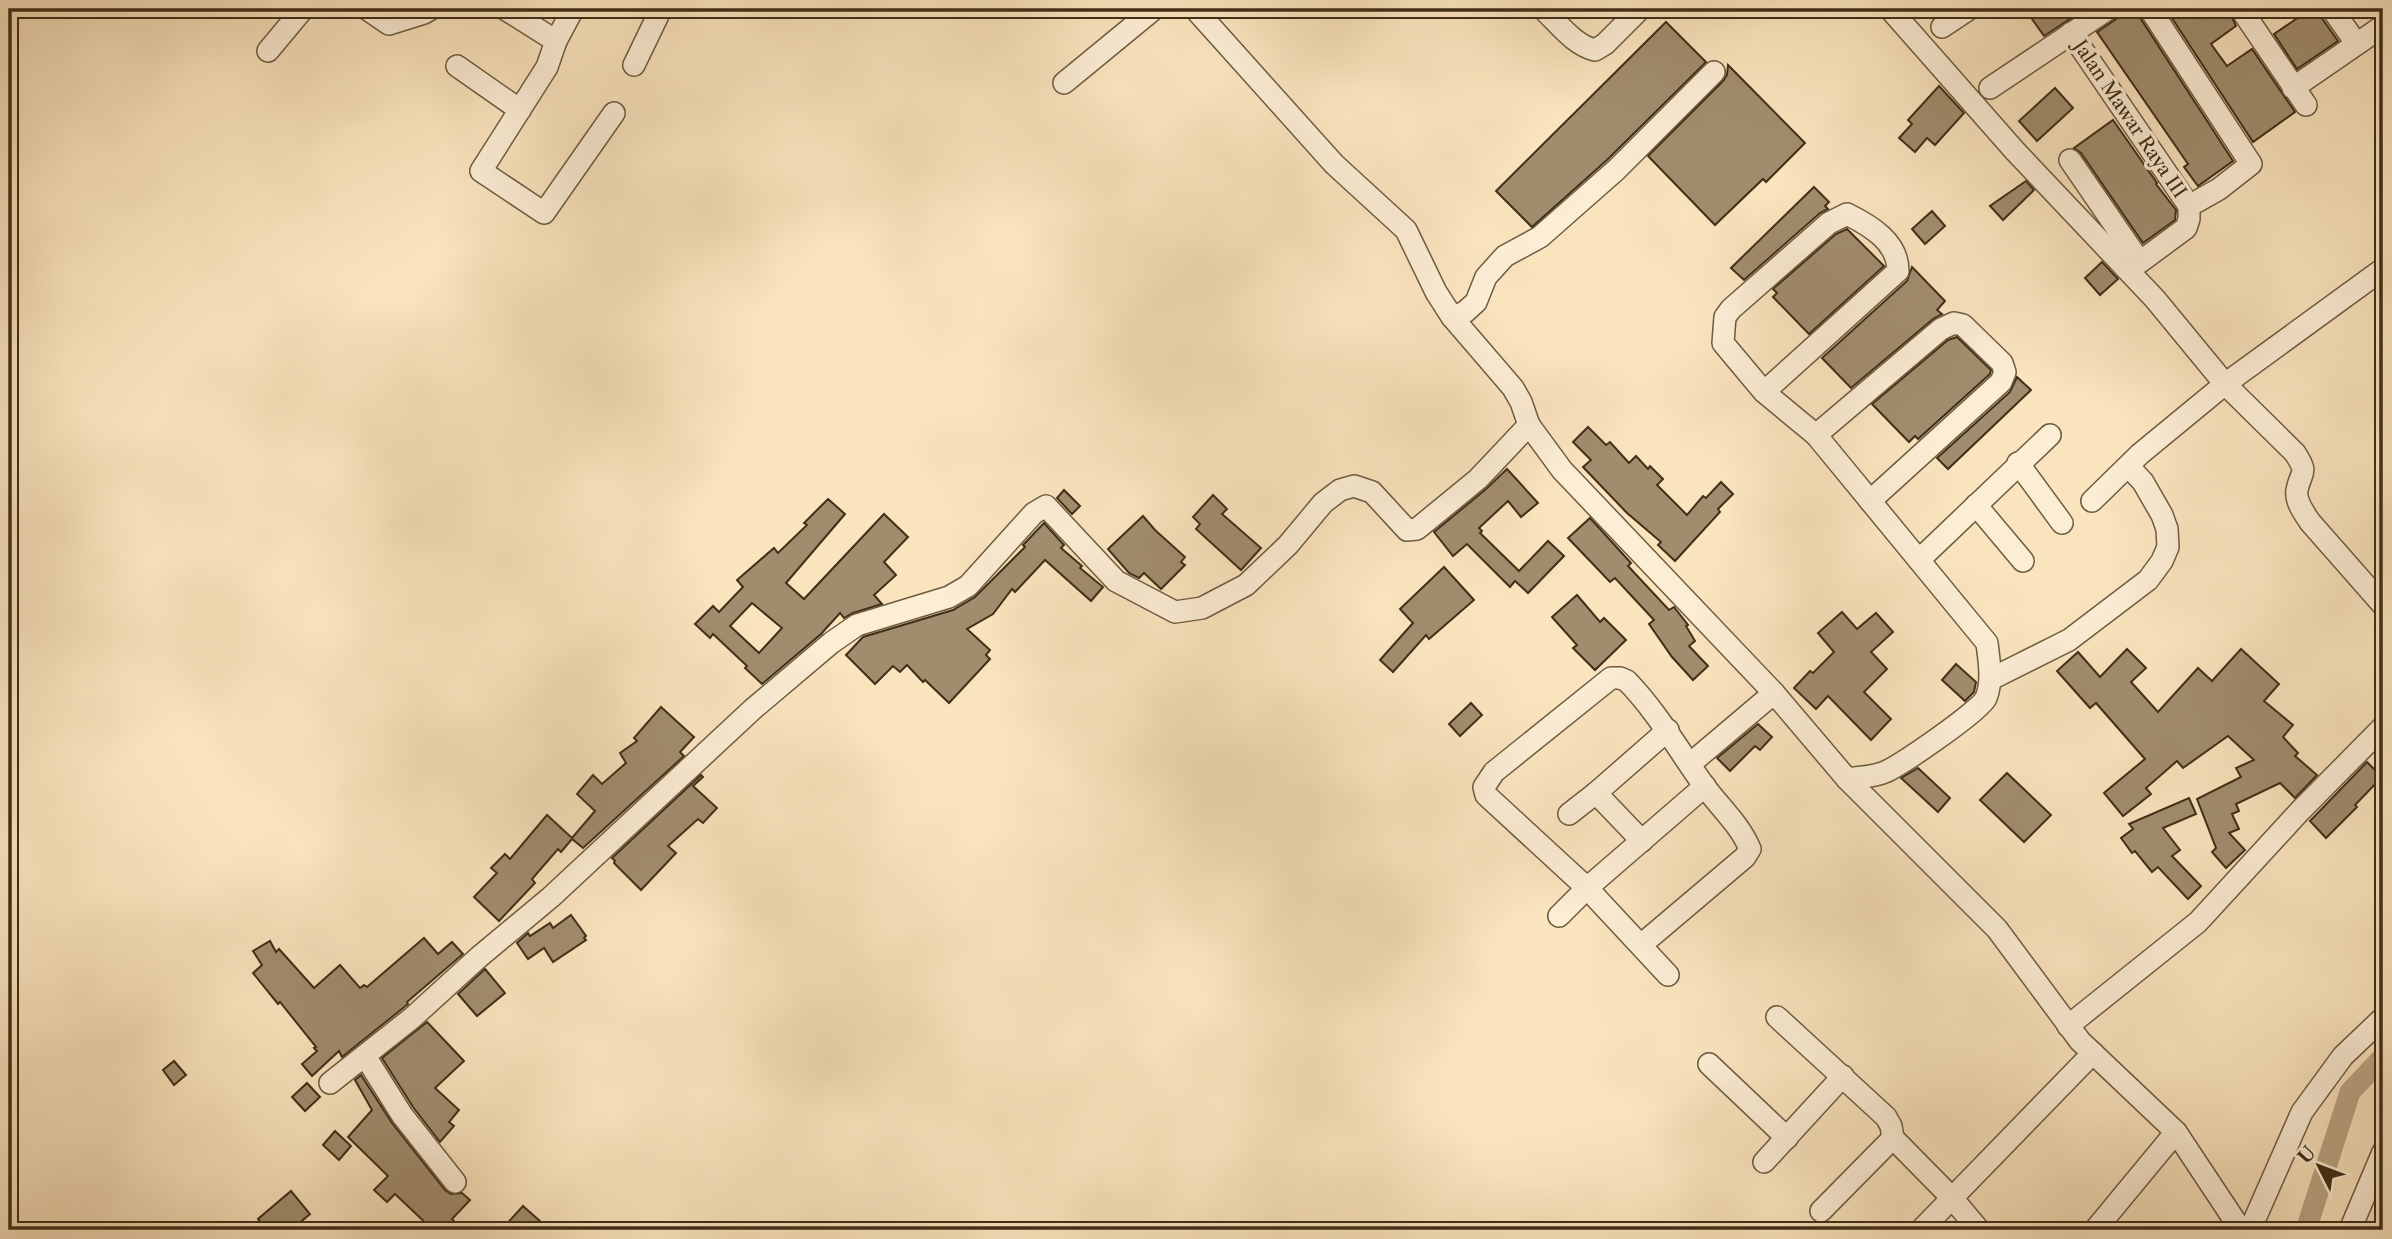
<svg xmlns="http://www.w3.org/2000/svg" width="2392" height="1239" font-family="'Libre Caslon Text',serif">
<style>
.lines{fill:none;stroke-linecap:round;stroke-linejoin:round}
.canal{stroke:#bba685;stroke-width:21}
.building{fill:#a18d6e;stroke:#402e17;stroke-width:2;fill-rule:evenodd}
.minor-casing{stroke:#6e5c41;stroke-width:24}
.minor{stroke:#fcedd5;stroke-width:21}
.labels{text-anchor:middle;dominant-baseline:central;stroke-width:7;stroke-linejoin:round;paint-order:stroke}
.street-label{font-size:19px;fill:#402e17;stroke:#fcedd5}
</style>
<rect width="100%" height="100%" fill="#fae4be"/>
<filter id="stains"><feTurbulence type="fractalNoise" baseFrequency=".00286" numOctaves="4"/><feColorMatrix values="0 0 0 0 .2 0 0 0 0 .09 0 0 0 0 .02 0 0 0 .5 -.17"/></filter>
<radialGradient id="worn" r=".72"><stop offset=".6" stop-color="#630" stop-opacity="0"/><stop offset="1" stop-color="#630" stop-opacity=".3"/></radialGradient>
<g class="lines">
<!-- canal -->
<polyline class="canal" points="2306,1230 2350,1092 2383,1057"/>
</g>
<!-- building -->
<g class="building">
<polygon points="2025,9 2085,9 2044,36"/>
<polygon points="2121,9 2137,9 2139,16 2233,161 2198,186 2184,167 2188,164 2097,32 2116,19"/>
<polygon points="2166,9 2228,9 2236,26 2211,44 2227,66 2252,49 2295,112 2253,142"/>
<polygon points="2311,9 2319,9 2321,17 2338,41 2297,69 2274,34"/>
<polygon points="1666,22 1706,62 1607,160 1532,227 1496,191"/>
<polygon points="1728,65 1805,143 1766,182 1763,179 1715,225 1648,156 1723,81 1727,75"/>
<polygon points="1939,86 1964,113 1935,145 1927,138 1915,152 1899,138 1912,124 1908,120"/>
<polygon points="2055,88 2073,108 2037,141 2019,121"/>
<polygon points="2113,120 2157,183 2156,184 2176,210 2175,220 2143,243 2081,153 2074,148"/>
<polygon points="2026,181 2034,190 2003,220 1990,206"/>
<polygon points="1814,187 1829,202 1825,206 1828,209 1820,213 1744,280 1731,268"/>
<polygon points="1932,211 1945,226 1925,244 1912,229"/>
<polygon points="1847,229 1884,266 1809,334 1773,297 1777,293 1773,289 1836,234"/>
<polygon points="2102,262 2118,279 2100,295 2085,278"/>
<polygon points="1912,267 1945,301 1937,310 1942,314 1933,319 1851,388 1822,358 1907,281"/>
<polygon points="1957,337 1991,370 1990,374 1918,439 1915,436 1909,442 1872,404 1948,340"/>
<polygon points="2017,377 2031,390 1948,469 1937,458 2010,392"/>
<polygon points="1588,427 1606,445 1610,442 1629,463 1636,456 1648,469 1650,466 1663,479 1657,485 1687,515 1703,496 1706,498 1721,482 1733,494 1718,509 1720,512 1675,561 1658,545 1661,542 1627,513 1583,467 1591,460 1573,442"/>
<polygon points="1507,469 1538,503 1521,517 1508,501 1479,528 1482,531 1480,533 1519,571 1548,541 1564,556 1528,593 1515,581 1510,587 1467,544 1453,556 1434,532 1486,489"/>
<polygon points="1064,490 1080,506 1072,514 1057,498"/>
<polygon points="1213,495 1227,509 1222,514 1261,548 1241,570 1196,529 1200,524 1193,517"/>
<path d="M828,499L845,514L786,583L804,599L884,514L908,537L884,562L896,575L874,595L882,604L853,613L844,618L840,613L821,634L762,684L745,668L747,666L713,634L710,638L695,624L713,606L719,612L743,587L737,580L774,548L778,553L807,525L804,523ZM752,603L782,628L759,653L730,626Z"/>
<polygon points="1143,516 1155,530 1185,557 1181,562 1185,565 1161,589 1144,573 1139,578 1129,573 1108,549"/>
<polygon points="1590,518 1631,563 1628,566 1669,610 1674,607 1688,625 1686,626 1695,641 1689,646 1708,666 1693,680 1672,657 1649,624 1654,620 1615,578 1610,582 1568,538"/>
<polygon points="1044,523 1064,545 1061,548 1082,566 1080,568 1103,587 1091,601 1045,560 1015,592 1012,589 993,614 967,629 990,650 986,655 990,659 949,703 925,680 923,682 907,665 900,672 893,666 875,684 846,655 863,637 953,610 975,597 1025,547 1023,545"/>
<polygon points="1444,567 1474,600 1429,639 1426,635 1393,672 1380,660 1413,623 1400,609"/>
<polygon points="1577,595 1600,622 1604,618 1626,640 1595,670 1573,648 1577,645 1552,617"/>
<polygon points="1842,612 1857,629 1876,613 1893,632 1871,652 1887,669 1864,692 1891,719 1871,740 1828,696 1816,709 1794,688 1810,671 1813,673 1834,652 1818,633"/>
<polygon points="2127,649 2146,668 2131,682 2158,712 2198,668 2212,681 2241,649 2279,684 2264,701 2293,725 2283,737 2298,753 2295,756 2317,775 2295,798 2280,783 2236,804 2239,811 2232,814 2239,829 2229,833 2245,850 2226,868 2212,852 2216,848 2197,799 2241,777 2236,768 2254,760 2228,736 2183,768 2177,761 2146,788 2151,794 2123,816 2104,793 2145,759 2096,703 2090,708 2057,671 2078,652 2100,677"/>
<polygon points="1956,664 1976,682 1974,692 1965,701 1942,680"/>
<polygon points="1471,703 1482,715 1460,736 1449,724"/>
<polygon points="661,707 694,737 680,752 684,756 583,848 572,839 561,852 558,849 532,879 535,883 499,921 474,897 497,873 491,868 505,854 510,859 547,815 572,838 595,811 577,794 593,775 602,784 626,763 620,753 637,741 634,738"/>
<polygon points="1758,724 1772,737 1760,750 1755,746 1730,771 1717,758"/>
<polygon points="2367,762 2382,777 2355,805 2357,807 2326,838 2310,821"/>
<polygon points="1918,768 1950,798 1938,812 1901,778"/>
<polygon points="2007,773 2051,815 2024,842 1980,800"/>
<polygon points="701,775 703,777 693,786 717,808 703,823 698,819 668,846 676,853 641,890 614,863 615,861 612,858"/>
<polygon points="2189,798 2196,814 2163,828 2180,850 2172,856 2201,886 2188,899 2158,867 2152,872 2135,851 2132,853 2121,838 2133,829 2129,824"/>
<polygon points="571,915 586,936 584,938 586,940 553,962 544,948 528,959 517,943 528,933 530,936 550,923 553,928"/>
<polygon points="424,938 438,954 452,942 463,954 407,1002 408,1004 403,1008 342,1057 339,1051 312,1076 302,1064 317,1051 314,1048 316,1047 280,1002 278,1004 253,973 262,965 253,951 270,941 276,952 279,949 314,988 340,965 360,988 364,985 367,987"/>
<polygon points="485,969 505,993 477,1016 458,994"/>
<polygon points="427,1022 464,1061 435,1088 459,1110 449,1122 454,1126 440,1142 413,1107 382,1058"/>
<polygon points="174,1061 186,1075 174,1085 163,1070"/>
<polygon points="361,1075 392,1123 445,1190 451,1194 462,1193 470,1200 452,1219 462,1230 433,1230 395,1194 387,1202 374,1190 388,1176 348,1137 372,1110 355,1080"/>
<polygon points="307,1083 320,1097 305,1111 292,1097"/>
<polygon points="335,1131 351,1146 339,1160 323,1145"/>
<polygon points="291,1191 310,1214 291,1230 267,1230 258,1219"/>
<polygon points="523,1206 550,1230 501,1230"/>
</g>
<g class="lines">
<defs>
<g id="minor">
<polyline points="367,9 389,24 424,13 431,9"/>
<polyline points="505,9 556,41"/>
<polyline points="573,9 556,41 547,67 481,171 544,213 614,113"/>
<polyline points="1195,9 1334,164 1406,230 1436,292 1452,317 1513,388 1521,402 1529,425 1562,470 1774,693 1847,779 1997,929 2080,1041 2176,1132 2241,1230"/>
<path d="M1543,9C1559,24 1574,45 1595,50L1605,44L1640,9"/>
<path d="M1890,9L2015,151L2155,299L2225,384L2295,453C2309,475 2301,470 2297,490C2295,501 2304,513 2310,522L2383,605"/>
<polyline points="2150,9 2251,164 2219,189 2189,206"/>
<polyline points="2241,9 2306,105"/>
<polyline points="2332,9 2356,43"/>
<polyline points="1942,27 1969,9"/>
<polyline points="2071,33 2189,206"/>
<polyline points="268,51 303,9"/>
<polyline points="634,65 661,9"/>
<polyline points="457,66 520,110"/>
<polyline points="1064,83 1154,9"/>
<polyline points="1990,88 2108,9"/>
<polyline points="2293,88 2383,26"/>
<polyline points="2070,160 2140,262 2186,228 2189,219 2189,206"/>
<polyline points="1452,317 1465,312 1476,302 1486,277 1505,256 1540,237 1616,170 1714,72"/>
<path d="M1764,392L1898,271C1898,242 1871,226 1847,214L1829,223L1731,309L1725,317L1723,343L1764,392L1816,435L1987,643C1989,661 1993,680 1986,698C1980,711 1901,765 1885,772C1874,777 1859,777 1847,779"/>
<polyline points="1816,435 1941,329 1954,323 1963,325 2002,363 2005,372 2001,382 1870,501"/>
<polyline points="2018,463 2062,523"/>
<polyline points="2092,501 2140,454 2225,384 2383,269"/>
<polyline points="1976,505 2023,561"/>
<polyline points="1919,560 2050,435"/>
<polyline points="1991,679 2069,640 2148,580 2162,561 2168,547 2167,529 2162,515 2143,482 2129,467"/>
<polyline points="1690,764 1774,693"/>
<polyline points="1596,793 1642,841"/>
<polyline points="1569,814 1596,793 1668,730"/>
<polyline points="1559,916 1587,888 1705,786"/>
<path d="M1641,945L1745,857L1750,849C1740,825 1720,807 1705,787C1679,751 1658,713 1627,681L1620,678H1611L1494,772L1484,787L1486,795L1587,888L1668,975"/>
<polyline points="1777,1017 1886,1117 1891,1126 1893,1138 1952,1198 1979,1230"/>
<polyline points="2068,1026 2198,922 2300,811 2383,727"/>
<polyline points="365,1056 402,1115 455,1182"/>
<polyline points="1709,1064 1787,1138"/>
<polyline points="330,1083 412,1018 479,957 551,897 753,709 831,643 857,625 949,597 968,586 1034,513 1046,506 1116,581 1175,612 1202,608 1246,585 1288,545 1323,503 1340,490 1354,486 1372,492 1407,530 1417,529 1478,479 1529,425"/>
<polyline points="1764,1162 1843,1076"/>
<polyline points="1821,1211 1893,1138"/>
<polyline points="1921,1230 2093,1053"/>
<polyline points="2095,1230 2176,1132"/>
<polyline points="2250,1230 2302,1112 2343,1056 2383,1018"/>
<polyline points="2350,1230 2383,1152"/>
</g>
</defs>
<!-- minor casing -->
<use href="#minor" class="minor-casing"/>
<!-- minor -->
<use href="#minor" class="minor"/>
</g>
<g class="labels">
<!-- street labels -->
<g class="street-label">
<text transform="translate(2130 119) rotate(56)">Jalan Mawar Raya III</text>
</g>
</g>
<!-- margin -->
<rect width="2392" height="1239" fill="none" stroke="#fae4be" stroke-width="35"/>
<rect x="10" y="10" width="2371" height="1218" fill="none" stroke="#402e17" stroke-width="3.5"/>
<rect x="18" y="18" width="2357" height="1204" fill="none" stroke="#402e17" stroke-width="2"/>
<!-- north arrow -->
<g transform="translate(2319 1166) rotate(312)" stroke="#fcedd5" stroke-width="5" paint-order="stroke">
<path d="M0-5L12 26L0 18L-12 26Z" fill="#402e17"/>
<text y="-10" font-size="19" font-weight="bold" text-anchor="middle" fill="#402e17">U</text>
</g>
<rect width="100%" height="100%" filter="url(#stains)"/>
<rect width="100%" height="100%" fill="url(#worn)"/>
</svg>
